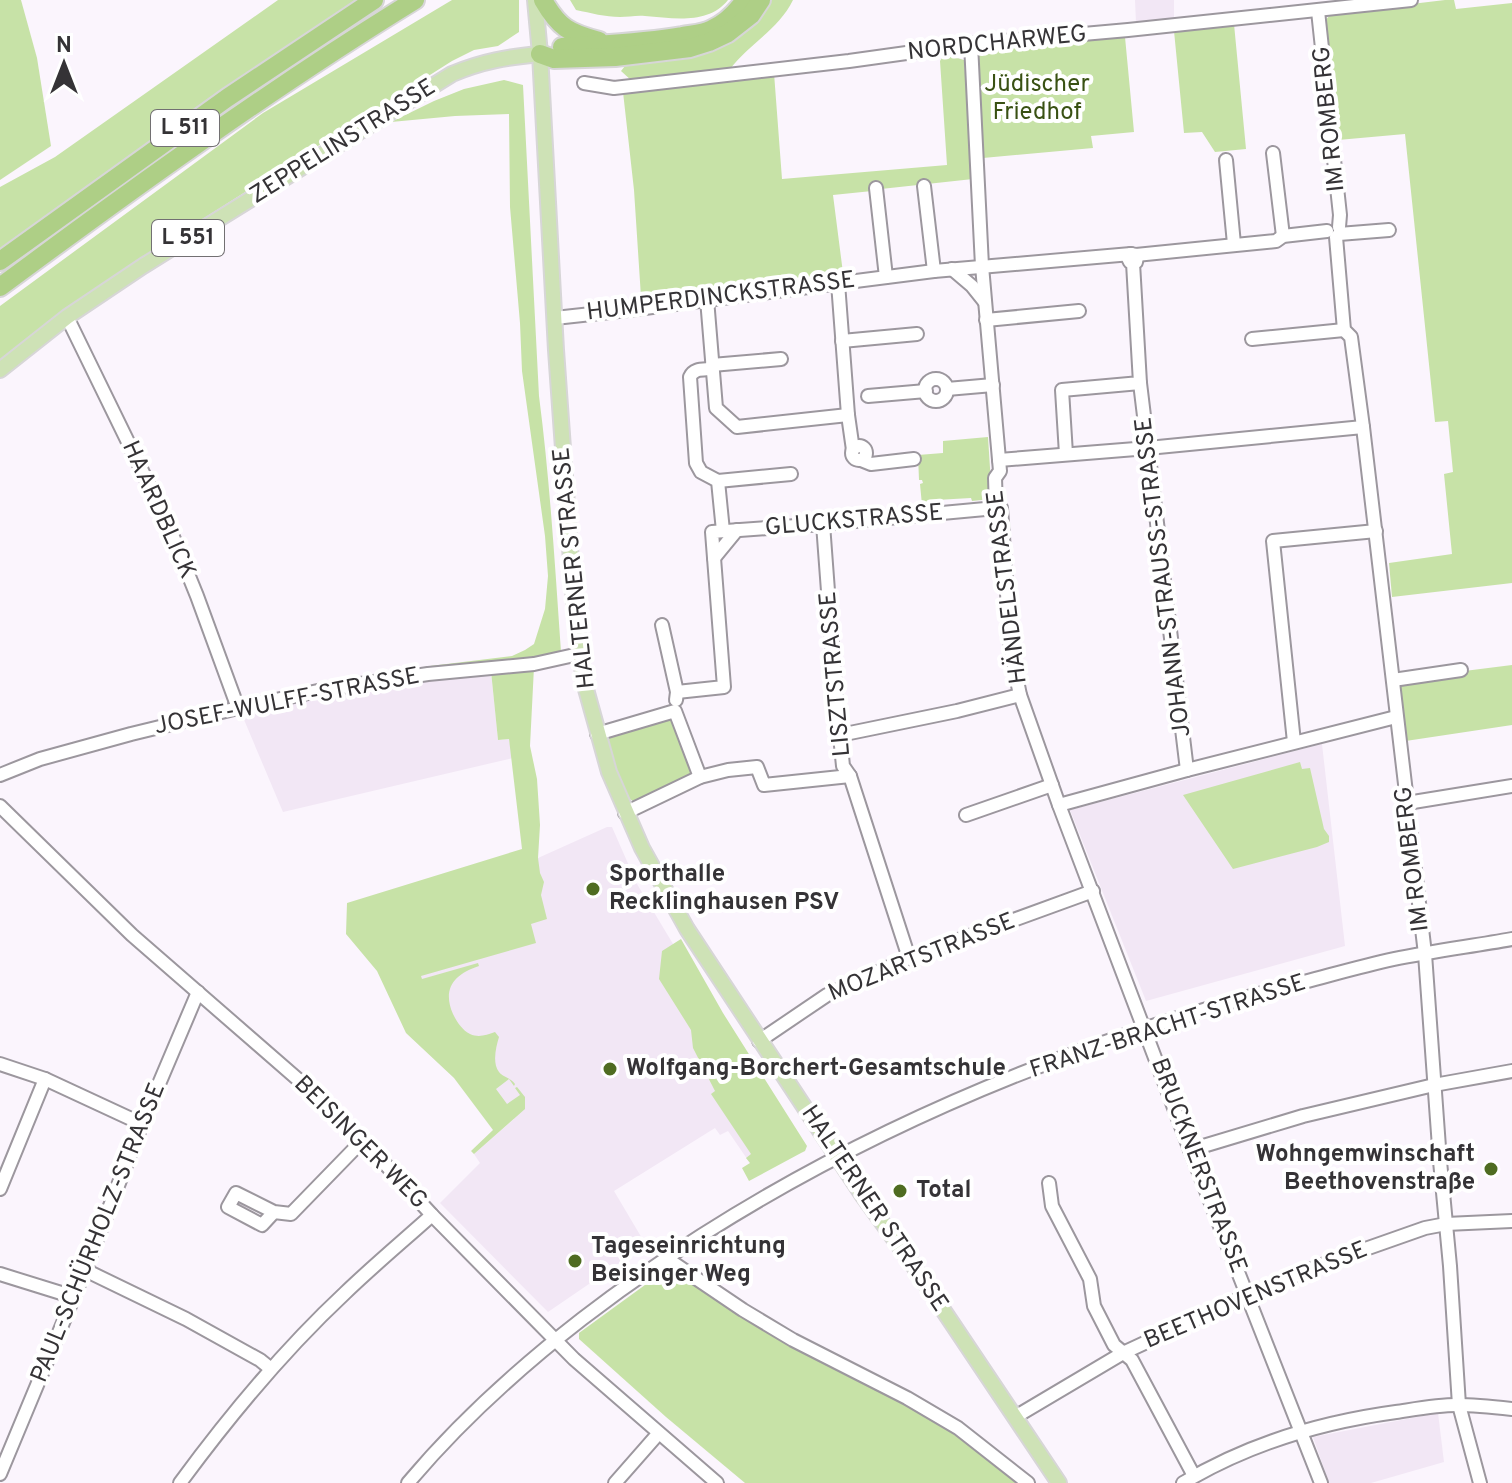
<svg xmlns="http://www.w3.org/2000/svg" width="1512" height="1483" font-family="Overpass,sans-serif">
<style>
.built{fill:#f2e7f5}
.green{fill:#c7e2a7}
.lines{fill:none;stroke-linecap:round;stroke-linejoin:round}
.minor-casing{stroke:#9c979e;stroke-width:16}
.major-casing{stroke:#d7d6d7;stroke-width:18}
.highway-casing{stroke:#d7d6d7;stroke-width:22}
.minor{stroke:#fff;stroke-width:12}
.major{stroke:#cee2b6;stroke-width:14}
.highway{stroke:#aecf86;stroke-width:18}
.poi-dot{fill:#4f6c21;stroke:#fff;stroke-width:3}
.labels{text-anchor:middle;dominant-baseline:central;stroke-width:8;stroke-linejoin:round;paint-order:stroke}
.shield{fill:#fff;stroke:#727072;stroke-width:2}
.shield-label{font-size:22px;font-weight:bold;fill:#353336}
.street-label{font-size:24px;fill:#353336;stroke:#fff}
.park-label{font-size:24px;fill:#395113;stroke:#fff}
.poi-label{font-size:24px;font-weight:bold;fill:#353336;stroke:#fff;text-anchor:start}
</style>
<rect width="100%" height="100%" fill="#fbf5fd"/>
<!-- built -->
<g class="built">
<polygon points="1135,0 1174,0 1174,20 1136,23"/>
<polygon points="491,671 498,740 509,739 513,758 283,812 242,715 269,707 383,684"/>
<polygon points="1322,744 1345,946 1146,1001 1070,810"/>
<polygon points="607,827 612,827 637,884 795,1147 756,1172 728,1131 720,1135 715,1128 614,1191 646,1245 548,1312 440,1203 480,1163 474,1154 514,1119 414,979 523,855 538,858"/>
<polygon points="1438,1413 1444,1462 1371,1483 1329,1483 1313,1437"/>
</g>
<!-- green -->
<g class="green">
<polygon points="0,0 21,0 37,58 51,146 0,180"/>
<polygon points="278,0 355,0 0,255 0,187 55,157"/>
<polygon points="452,0 519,0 519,32 498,46 474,50 452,61 141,258 46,325 0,362 0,306 263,113"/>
<path d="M570,0H728C708,25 673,18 645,16C637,15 628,17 620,17C605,17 591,13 576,10Z"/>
<path d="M764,0H793C779,29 749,44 730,69L774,73L782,179L947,165L940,61L943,56L947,55L964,60L973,179L881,189L880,183L871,184L872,191L833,195L843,273L641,297L634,190L623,92L632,81L621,71L625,66L690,54Z"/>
<polygon points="1445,0 1454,0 1456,9 1512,3 1512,583 1392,597 1389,563 1452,554 1444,474 1453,472 1448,421 1435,422 1405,134 1338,140 1325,21 1329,16 1336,13"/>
<polygon points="1234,24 1246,149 1215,152 1202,132 1184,133 1174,31"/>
<polygon points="1125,37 1134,132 1091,136 1093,148 983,158 977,57 986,50 994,48"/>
<path d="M504,80L523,85L539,396C550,481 555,566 561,652L535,657L426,671L250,702L245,699L337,681L430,666L512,656L525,650L534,644L545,609L548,576L545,536L522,371L520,323L510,207L509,114L455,116L391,122L434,101L464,89Z"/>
<polygon points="988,437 992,499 972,501 971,498 936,500 936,504 922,505 920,484 923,483 922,480 919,480 918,455 943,453 943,441"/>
<polygon points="1512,665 1512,725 1399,742 1393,680"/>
<path d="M534,667L530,746L537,779L540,825L538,858L540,873L544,882L541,895L547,919L531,924L536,943L421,976L422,979L478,963L479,966C454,974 442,989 453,1014C457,1022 462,1030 470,1034C479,1038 486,1035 495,1032L499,1037C496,1047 492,1063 499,1072C504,1078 510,1077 515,1084L514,1086L509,1079L496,1089L507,1104L520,1095L515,1088L517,1087L525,1097V1109L474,1154L471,1151L493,1130L454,1078L406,1033L377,971L346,934L347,903L522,849L509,739L498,740L491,671Z"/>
<polygon points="670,718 692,775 640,802 633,801 626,797 608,748 607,743 614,731"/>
<polygon points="1300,762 1302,769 1310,768 1324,829 1329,836 1329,842 1317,847 1233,869 1183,795"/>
<polygon points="681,939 723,1013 807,1146 805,1151 801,1153 749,1181 742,1168 750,1163 746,1158 751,1154 711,1094 715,1091 693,1048 691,1030 659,979 662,951"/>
<polygon points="671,1266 951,1429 1024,1483 745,1483 666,1417 579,1339 579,1333"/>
</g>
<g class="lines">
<defs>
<g id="minor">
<polyline points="1318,11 1340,215 1339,227"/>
<polyline points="971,44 982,266 1000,471 995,478 996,508 1001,508 1011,651 1020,695 1059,805 1190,1150 1321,1483"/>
<polyline points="584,83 614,88 849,61 971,44 1128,30 1411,0"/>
<polyline points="1273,153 1283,236"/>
<polyline points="1226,160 1234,244"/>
<polyline points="924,186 934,271"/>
<polyline points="876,188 886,277"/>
<polyline points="1339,234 1389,230"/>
<polyline points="1336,237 1344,330 1351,337 1363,427 1425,954 1440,1161 1450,1266 1459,1405 1480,1483"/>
<polyline points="1136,255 1276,241 1283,236 1327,231"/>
<polyline points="952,269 972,286 984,301"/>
<polyline points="838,283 848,415 853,450"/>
<polyline points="707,299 716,408 737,427 848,415"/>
<polyline points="67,317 167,522 197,596 238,708"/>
<polyline points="555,318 637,309 934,271 1131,254"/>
<polyline points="986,320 1079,311"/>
<polyline points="1252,339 1344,330"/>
<polyline points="842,341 917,334"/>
<polyline points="712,365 781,359"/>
<path d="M712,369C703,370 694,368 690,377L696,463L701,472L718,481L723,531"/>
<circle cx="936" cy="390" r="11"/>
<polyline points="1140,383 1187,770 1396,717"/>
<polyline points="947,389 993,385"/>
<polyline points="868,396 926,391"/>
<circle cx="859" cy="453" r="7"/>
<polyline points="1066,454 1062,390 1140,383 1133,263 1136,262 1137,257 1136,255 1131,254 1128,258 1130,262 1133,263"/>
<polyline points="861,460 871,464 914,459"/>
<polyline points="999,460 1148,448 1363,427"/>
<polyline points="718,481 791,474"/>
<polyline points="823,524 835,685 843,766 850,776 909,958"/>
<polyline points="714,558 737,530"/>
<polyline points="662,625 677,692 676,700"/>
<polyline points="1393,680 1461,670"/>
<polyline points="677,692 724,687 712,532 823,524 996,508"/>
<polyline points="597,734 675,711 700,777"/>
<polyline points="840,735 957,711 1020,695"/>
<polyline points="1294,742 1273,541 1376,531"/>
<polyline points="0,775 40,759 131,734 238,708 327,689 428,674 534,664 579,654"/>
<polyline points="1407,803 1512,786"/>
<polyline points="1059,805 1187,770"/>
<polyline points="0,806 132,935 309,1089 363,1140 432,1215 574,1359 717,1483"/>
<polyline points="625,813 700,777 728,770 757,767 764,785 850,776"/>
<polyline points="966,815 1052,785"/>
<polyline points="759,1041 827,995 909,958 1093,891"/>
<polyline points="0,1064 45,1079 142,1124"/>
<polyline points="1190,1150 1303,1116 1434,1085 1512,1071"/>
<polyline points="1049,1183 1052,1206 1090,1279 1094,1306 1114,1345 1132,1360 1194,1476"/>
<polyline points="0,1189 45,1079"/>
<polyline points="274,1212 262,1225 228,1207 236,1193 274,1212 291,1214 363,1140"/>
<polyline points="666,1258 743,1310 793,1340 907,1398 958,1428 1028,1483"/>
<polyline points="85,1270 186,1319 260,1360 271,1369"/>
<polyline points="0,1274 74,1297"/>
<polyline points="1015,1417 1123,1353 1248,1295 1337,1259 1425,1228 1446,1224 1512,1221"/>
<polyline points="0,1474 85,1270 142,1124 198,992"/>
<path d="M180,1483C230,1415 284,1350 345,1293C373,1266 403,1241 432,1215"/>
<path d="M408,1483C460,1421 519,1368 582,1319C789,1160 1033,1054 1284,987C1321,978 1357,967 1394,959C1433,951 1473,946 1512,939"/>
<polyline points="615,1483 658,1434"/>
<path d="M1183,1483C1248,1444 1322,1422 1396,1412C1416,1409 1437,1405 1457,1405C1475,1405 1494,1407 1512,1409"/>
</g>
<g id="major">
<polyline points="535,0 540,54 556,350 574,603 584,682 609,772 642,848 687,929 863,1196 913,1265 1059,1483"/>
<path d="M0,370L67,317L143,266L452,74C483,61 508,57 540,54"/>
</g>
<g id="highway">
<path d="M543,0C559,28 569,33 599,41"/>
<path d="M562,47C602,44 642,43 682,36C692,34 703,34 712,29C726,23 737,11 745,0"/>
<polyline points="540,54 554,59 615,57 690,48 709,42 728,33 751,15 761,0"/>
<polyline points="0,261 227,98 374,0"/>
<path d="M0,287C135,187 272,88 415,0"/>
</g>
</defs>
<!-- minor casing -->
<use href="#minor" class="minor-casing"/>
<!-- major casing -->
<use href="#major" class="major-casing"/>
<!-- highway casing -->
<use href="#highway" class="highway-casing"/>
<!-- minor -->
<use href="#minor" class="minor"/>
<!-- major -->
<use href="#major" class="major"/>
<!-- highway -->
<use href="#highway" class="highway"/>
</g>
<!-- markers -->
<g class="poi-dot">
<circle cx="593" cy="889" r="8"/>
<circle cx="610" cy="1069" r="8"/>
<circle cx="1491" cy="1169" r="8"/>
<circle cx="900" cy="1191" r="8"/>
<circle cx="575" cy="1261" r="8"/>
</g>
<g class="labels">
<!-- shield labels -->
<g class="shield">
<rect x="151" y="110" width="68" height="36" rx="6"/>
<rect x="152" y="220" width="72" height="36" rx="6"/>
</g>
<g class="shield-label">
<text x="185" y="128">L 511</text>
<text x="188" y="238">L 551</text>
</g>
<!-- street labels -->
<g class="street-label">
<text transform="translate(997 44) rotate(-6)">NORDCHARWEG</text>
<text transform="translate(1330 119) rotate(-96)">IM ROMBERG</text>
<text transform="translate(343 142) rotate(-32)">ZEPPELINSTRASSE</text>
<text transform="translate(721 297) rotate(-7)">HUMPERDINCKSTRASSE</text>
<text transform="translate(158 510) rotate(66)">HAARDBLICK</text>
<text transform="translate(854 521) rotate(-5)">GLUCKSTRASSE</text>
<text transform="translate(575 568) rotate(-96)">HALTERNER STRASSE</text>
<text transform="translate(1164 577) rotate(-97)">JOHANN-STRAUSS-STRASSE</text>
<text transform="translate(1008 587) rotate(-97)">HÄNDELSTRASSE</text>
<text transform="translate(836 674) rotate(-95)">LISZTSTRASSE</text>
<text transform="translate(287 702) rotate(-11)">JOSEF-WULFF-STRASSE</text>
<text transform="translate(1413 859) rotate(-97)">IM ROMBERG</text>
<text transform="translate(922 958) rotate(-22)">MOZARTSTRASSE</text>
<text transform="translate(1168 1027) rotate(-18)">FRANZ-BRACHT-STRASSE</text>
<text transform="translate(360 1143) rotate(45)">BEISINGER WEG</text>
<text transform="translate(1198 1166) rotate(69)">BRUCKNERSTRASSE</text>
<text transform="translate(874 1209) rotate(56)">HALTERNER STRASSE</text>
<text transform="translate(99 1233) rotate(-68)">PAUL-SCHÜRHOLZ-STRASSE</text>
<text transform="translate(1256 1296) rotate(-23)">BEETHOVENSTRASSE</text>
</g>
<!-- park labels -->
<g class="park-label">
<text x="1037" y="85">Jüdischer<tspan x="1037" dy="28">Friedhof</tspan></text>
</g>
<!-- poi labels -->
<g class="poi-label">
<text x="609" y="875">Sporthalle<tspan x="609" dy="28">Recklinghausen PSV</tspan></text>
<text x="626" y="1069">Wolfgang-Borchert-Gesamtschule</text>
<text x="1475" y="1155" text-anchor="end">Wohngemwinschaft<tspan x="1475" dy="28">Beethovenstraße</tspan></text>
<text x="916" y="1191">Total</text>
<text x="591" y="1247">Tageseinrichtung<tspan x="591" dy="28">Beisinger Weg</tspan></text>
</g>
</g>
<!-- north arrow -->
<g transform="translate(64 64)" stroke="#ffffff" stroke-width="6" paint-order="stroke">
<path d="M0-6L14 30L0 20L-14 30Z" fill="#353336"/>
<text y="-12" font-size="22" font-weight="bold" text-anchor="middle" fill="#353336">N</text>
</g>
</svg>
